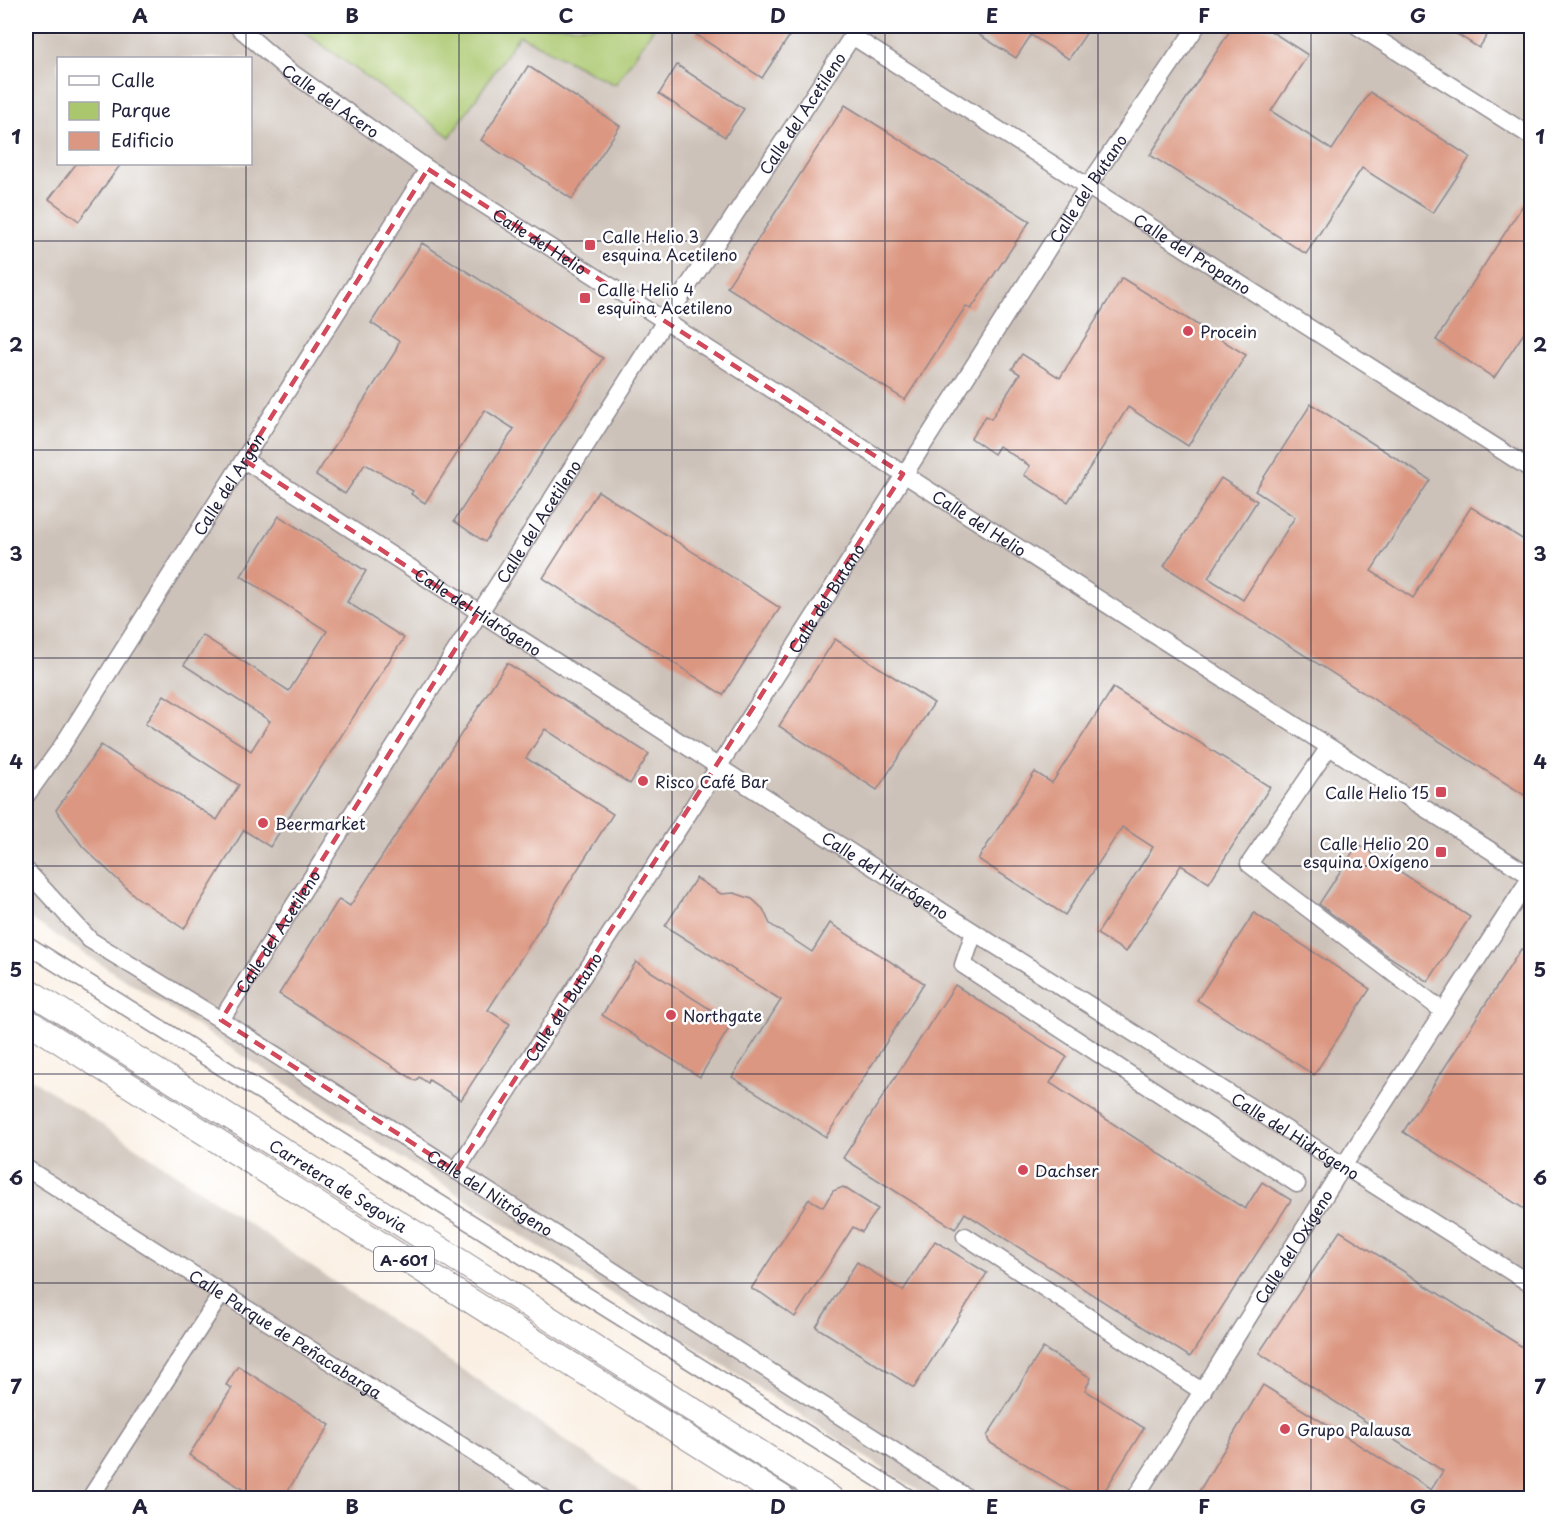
<svg xmlns="http://www.w3.org/2000/svg" width="1557" height="1524" font-family="'Playpen Sans',sans-serif">
<style>
.industrial{fill:#cdc2b9;fill-rule:evenodd}
.green{fill:#aac76e;stroke:#667454;stroke-width:1.5}
.building{fill:#db9781}
.lines{fill:none;stroke-linecap:round;stroke-linejoin:round}
.minor-casing{stroke:#8e888e;stroke-width:19}
.highway-casing{stroke:#8e888e;stroke-width:26}
.minor{stroke:#fff;stroke-width:16}
.highway{stroke:#fff;stroke-width:24}
.marked{fill:none;stroke:#d1495b;stroke-width:4.5;stroke-dasharray:12 8;stroke-linejoin:round}
.grid{fill:none;stroke:#22223b;stroke-width:1.5;stroke-opacity:0.55}
.poi-dot{fill:#d1495b;stroke:#fff;stroke-width:2}
.labels{text-anchor:middle;dominant-baseline:central;stroke-width:5;stroke-linejoin:round;paint-order:stroke}
.shield{fill:#fff;stroke:#646476;stroke-width:1.5}
.shield-label{font-size:15px;font-weight:bold;fill:#22223b}
.street-label{font-size:16px;fill:#22223b;stroke:#fff}
.poi-label{font-size:16px;fill:#22223b;stroke:#fff;text-anchor:start}
.neatline{fill:none;stroke:#22223b;stroke-width:2}
.grid-label{font-size:20px;text-anchor:middle;font-weight:bold;fill:#22223b}
</style>
<rect width="100%" height="100%" fill="#fff"/>
<filter id="ink" filterUnits="userSpaceOnUse"><feTurbulence type="fractalNoise" baseFrequency=".0167" numOctaves="2"/><feDisplacementMap in="SourceGraphic" scale="12" xChannelSelector="R" yChannelSelector="G"/><feConvolveMatrix kernelMatrix="1 2 1 2 8 2 1 2 1" color-interpolation-filters="sRGB"/></filter>
<filter id="wash" filterUnits="userSpaceOnUse"><feTurbulence type="fractalNoise" baseFrequency=".008" numOctaves="4" result="noise"/><feDisplacementMap in="SourceGraphic" scale="24" xChannelSelector="R" yChannelSelector="G"/><feGaussianBlur stdDeviation="1.35" result="paint"/><feColorMatrix in="noise" values="0 0 0 0 0 0 0 0 0 0 0 0 0 0 0 0 0 1.4 0 .05"/><feComposite in="paint" operator="in"/></filter>
<g filter="url(#wash)">
<rect width="100%" height="100%" fill="#faefe2"/>
<!-- industrial -->
<g class="industrial">
<path d="M26,26H296L450,136L519,35L614,84L655,26H1531V1498H929L26,916ZM58,58H250V164H58Z"/>
<polygon points="26,1075 163,1165 650,1498 26,1498"/>
</g>
<!-- green -->
<polygon class="green" points="296,26 655,26 615,85 519,35 450,137"/>
<g id="blocks">
<!-- building -->
<g class="building">
<polygon points="701,26 796,26 762,78 695,34"/>
<polygon points="965,26 1091,26 1069,59 1031,35 1016,58"/>
<polygon points="1233,26 1263,26 1308,55 1271,111 1332,150 1370,92 1470,157 1433,213 1362,168 1306,254 1150,155"/>
<polygon points="1444,26 1493,26 1479,48"/>
<polygon points="677,65 744,109 725,137 659,94"/>
<polygon points="528,66 620,126 572,199 481,140"/>
<polygon points="845,105 1030,221 971,309 966,306 905,400 727,287"/>
<polygon points="76,164 121,164 79,221 49,199"/>
<polygon points="1532,191 1532,321 1494,378 1436,340"/>
<polygon points="422,243 603,358 485,542 454,521 514,429 485,410 425,503 411,494 413,491 365,464 345,494 316,475 395,352 399,341 371,323"/>
<polygon points="1122,278 1246,355 1188,446 1128,407 1068,502 1024,475 1030,466 999,446 994,454 971,438 986,416 991,419 1020,374 1012,369 1022,354 1060,378"/>
<polygon points="1311,404 1430,480 1371,571 1393,585 1413,598 1471,507 1532,545 1532,800 1164,566 1221,478 1257,501 1208,578 1243,600 1295,517 1255,491"/>
<polygon points="598,491 780,608 723,695 543,578"/>
<polygon points="279,516 366,571 347,602 404,638 270,847 244,830 184,929 135,896 83,847 56,810 101,745 217,820 239,785 145,724 164,695 251,751 270,721 184,665 202,635 289,691 327,631 241,576"/>
<polygon points="835,639 934,703 877,790 779,726"/>
<polygon points="507,663 649,754 630,784 545,729 526,758 613,814 488,1010 510,1024 461,1100 429,1080 428,1083 419,1077 416,1081 279,994 339,899 350,906"/>
<polygon points="1113,688 1270,787 1209,883 1181,865 1126,952 1097,934 1153,847 1122,827 1065,915 978,859 1035,772 1052,783"/>
<polygon points="1358,844 1470,917 1428,982 1385,954 1319,904"/>
<polygon points="696,878 721,894 734,893 752,899 763,909 770,924 812,952 830,923 924,983 826,1137 732,1077 781,1000 665,926"/>
<polygon points="1254,913 1370,989 1314,1075 1197,1000"/>
<polygon points="1521,949 1532,956 1532,1214 1403,1132"/>
<polygon points="636,962 732,1023 700,1077 602,1015"/>
<polygon points="955,985 1067,1057 1050,1083 1245,1209 1262,1182 1291,1200 1190,1357 965,1213 955,1229 843,1158"/>
<polygon points="843,1187 878,1209 862,1232 853,1227 795,1317 761,1293 751,1289 809,1199 823,1207 833,1191"/>
<polygon points="1340,1231 1532,1353 1532,1498 1195,1498 1263,1385 1431,1490 1443,1471 1259,1353"/>
<polygon points="935,1241 987,1273 914,1388 816,1327 857,1262 903,1291"/>
<polygon points="1043,1348 1091,1378 1085,1390 1144,1428 1100,1498 1081,1498 989,1442 987,1436"/>
<polygon points="238,1366 330,1425 283,1498 256,1498 189,1455 232,1388 226,1385"/>
</g>
</g>
</g>
<g filter="url(#ink)">
<use href="#blocks" fill-opacity="0" stroke="#8e888e" stroke-width="1.5"/>
<g class="lines">
<defs>
<g id="minor">
<path id="s1" d="M237,26L288,70L428,169L1532,877"/>
<polyline points="1357,26 1532,137"/>
<path id="s2" d="M852,36L1532,470"/>
<path id="s3" d="M244,460L974,932L1532,1285"/>
<polyline points="1329,747 1249,864 1443,1011"/>
<path id="s4" d="M26,796L62,746L428,169"/>
<path id="s5" d="M26,870L90,940L221,1020L968,1498"/>
<polyline points="974,932 963,965 1297,1184"/>
<polyline points="26,944 909,1498"/>
<path id="s6" d="M221,1020L665,321L859,26"/>
<path id="s7" d="M26,1168L544,1498"/>
<path id="s8" d="M456,1171L694,805L1088,186L1197,26"/>
<polyline points="965,1236 1203,1392"/>
<polyline points="90,1498 222,1293"/>
<path id="s9" d="M1135,1498L1344,1165L1532,875"/>
</g>
<g id="highway">
<path id="s10" d="M26,989L458,1260L831,1498"/>
<polyline points="26,1020 783,1498"/>
</g>
</defs>
<!-- minor casing -->
<use href="#minor" class="minor-casing"/>
<!-- highway casing -->
<use href="#highway" class="highway-casing"/>
<!-- minor -->
<use href="#minor" class="minor"/>
<!-- highway -->
<use href="#highway" class="highway"/>
</g>
</g>
<!-- marked area -->
<path class="marked" d="M428,169L903,474L456,1171L221,1020L478,613L244,460Z"/>
<!-- grid -->
<path class="grid" d="M246,26V58M459,26V1498M672,26V1498M885,26V1498M1098,26V1498M1311,26V1498M246,164V1498M26,241H1532M26,450H1532M26,658H1532M26,866H1532M26,1074H1532M26,1283H1532"/>
<!-- markers -->
<g class="poi-dot">
<rect x="584" y="239" width="12" height="12" rx="3"/>
<rect x="579" y="292" width="12" height="12" rx="3"/>
<circle cx="1188" cy="331" r="6"/>
<circle cx="643" cy="781" r="6"/>
<rect x="1435" y="786" width="12" height="12" rx="3"/>
<circle cx="263" cy="823" r="6"/>
<rect x="1435" y="846" width="12" height="12" rx="3"/>
<circle cx="671" cy="1015" r="6"/>
<circle cx="1023" cy="1170" r="6"/>
<circle cx="1285" cy="1429" r="6"/>
</g>
<g class="labels">
<!-- shield labels -->
<rect class="shield" x="374" y="1247" width="60" height="24" rx="4.5"/>
<g class="shield-label">
<text x="404" y="1259">A-601</text>
</g>
<!-- street labels -->
<g class="street-label">
<text stroke="none"><textPath href="#s1" startOffset="120">Calle del Acero</textPath></text>
<text stroke="none"><textPath href="#s6" startOffset="1077">Calle del Acetileno</textPath></text>
<text stroke="none"><textPath href="#s8" startOffset="1168">Calle del Butano</textPath></text>
<text stroke="none"><textPath href="#s1" startOffset="372">Calle del Helio</textPath></text>
<text stroke="none"><textPath href="#s2" startOffset="404">Calle del Propano</textPath></text>
<text stroke="none"><textPath href="#s4" startOffset="372">Calle del Argón</textPath></text>
<text stroke="none"><textPath href="#s6" startOffset="591">Calle del Acetileno</textPath></text>
<text stroke="none"><textPath href="#s1" startOffset="894">Calle del Helio</textPath></text>
<text stroke="none"><textPath href="#s8" startOffset="682">Calle del Butano</textPath></text>
<text stroke="none"><textPath href="#s3" startOffset="279">Calle del Hidrógeno</textPath></text>
<text stroke="none"><textPath href="#s3" startOffset="764">Calle del Hidrógeno</textPath></text>
<text stroke="none"><textPath href="#s6" startOffset="105">Calle del Acetileno</textPath></text>
<text stroke="none"><textPath href="#s8" startOffset="196">Calle del Butano</textPath></text>
<text stroke="none"><textPath href="#s3" startOffset="1250">Calle del Hidrógeno</textPath></text>
<text stroke="none"><textPath href="#s10" startOffset="369">Carretera de Segovia</textPath></text>
<text stroke="none"><textPath href="#s5" startOffset="568">Calle del Nitrógeno</textPath></text>
<text stroke="none"><textPath href="#s9" startOffset="297">Calle del Oxígeno</textPath></text>
<text stroke="none"><textPath href="#s7" startOffset="308">Calle Parque de Peñacabarga</textPath></text>
</g>
<!-- poi labels -->
<g class="poi-label">
<text x="602" y="236">Calle Helio 3<tspan x="602" dy="18">esquina Acetileno</tspan></text>
<text x="597" y="289">Calle Helio 4<tspan x="597" dy="18">esquina Acetileno</tspan></text>
<text x="1200" y="331">Procein</text>
<text x="655" y="781">Risco Café Bar</text>
<text x="1429" y="792" text-anchor="end">Calle Helio 15</text>
<text x="275" y="823">Beermarket</text>
<text x="1429" y="843" text-anchor="end">Calle Helio 20<tspan x="1429" dy="18">esquina Oxígeno</tspan></text>
<text x="683" y="1015">Northgate</text>
<text x="1035" y="1170">Dachser</text>
<text x="1297" y="1429">Grupo Palausa</text>
</g>
</g>
<!-- margin -->
<rect width="1557" height="1524" fill="none" stroke="#fff" stroke-width="66"/>
<!-- legend -->
<rect x="57" y="57" width="195" height="108" fill="#ffffff" stroke="#a7a7b1" stroke-width="1.5"/>
<rect x="69" y="76" width="30" height="9" fill="#ffffff" stroke="#a7a7b1" stroke-width="1.5"/>
<text x="111" y="87" font-size="18" fill="#22223b">Calle</text>
<rect x="69" y="102" width="30" height="18" fill="#aac76e" stroke="#a7a7b1" stroke-width="1.5"/>
<text x="111" y="117" font-size="18" fill="#22223b">Parque</text>
<rect x="69" y="132" width="30" height="18" fill="#db9781" stroke="#a7a7b1" stroke-width="1.5"/>
<text x="111" y="147" font-size="18" fill="#22223b">Edificio</text>
<rect x="33" y="33" width="1491" height="1458" class="neatline"/>
<g class="grid-label">
<text x="140" y="23">A</text>
<text x="352" y="23">B</text>
<text x="566" y="23">C</text>
<text x="778" y="23">D</text>
<text x="992" y="23">E</text>
<text x="1204" y="23">F</text>
<text x="1418" y="23">G</text>
<text x="16" y="144">1</text>
<text x="1540" y="144">1</text>
<text x="16" y="352">2</text>
<text x="1540" y="352">2</text>
<text x="16" y="561">3</text>
<text x="1540" y="561">3</text>
<text x="16" y="769">4</text>
<text x="1540" y="769">4</text>
<text x="16" y="977">5</text>
<text x="1540" y="977">5</text>
<text x="16" y="1185">6</text>
<text x="1540" y="1185">6</text>
<text x="16" y="1394">7</text>
<text x="1540" y="1394">7</text>
<text x="140" y="1514">A</text>
<text x="352" y="1514">B</text>
<text x="566" y="1514">C</text>
<text x="778" y="1514">D</text>
<text x="992" y="1514">E</text>
<text x="1204" y="1514">F</text>
<text x="1418" y="1514">G</text>
</g>
</svg>
